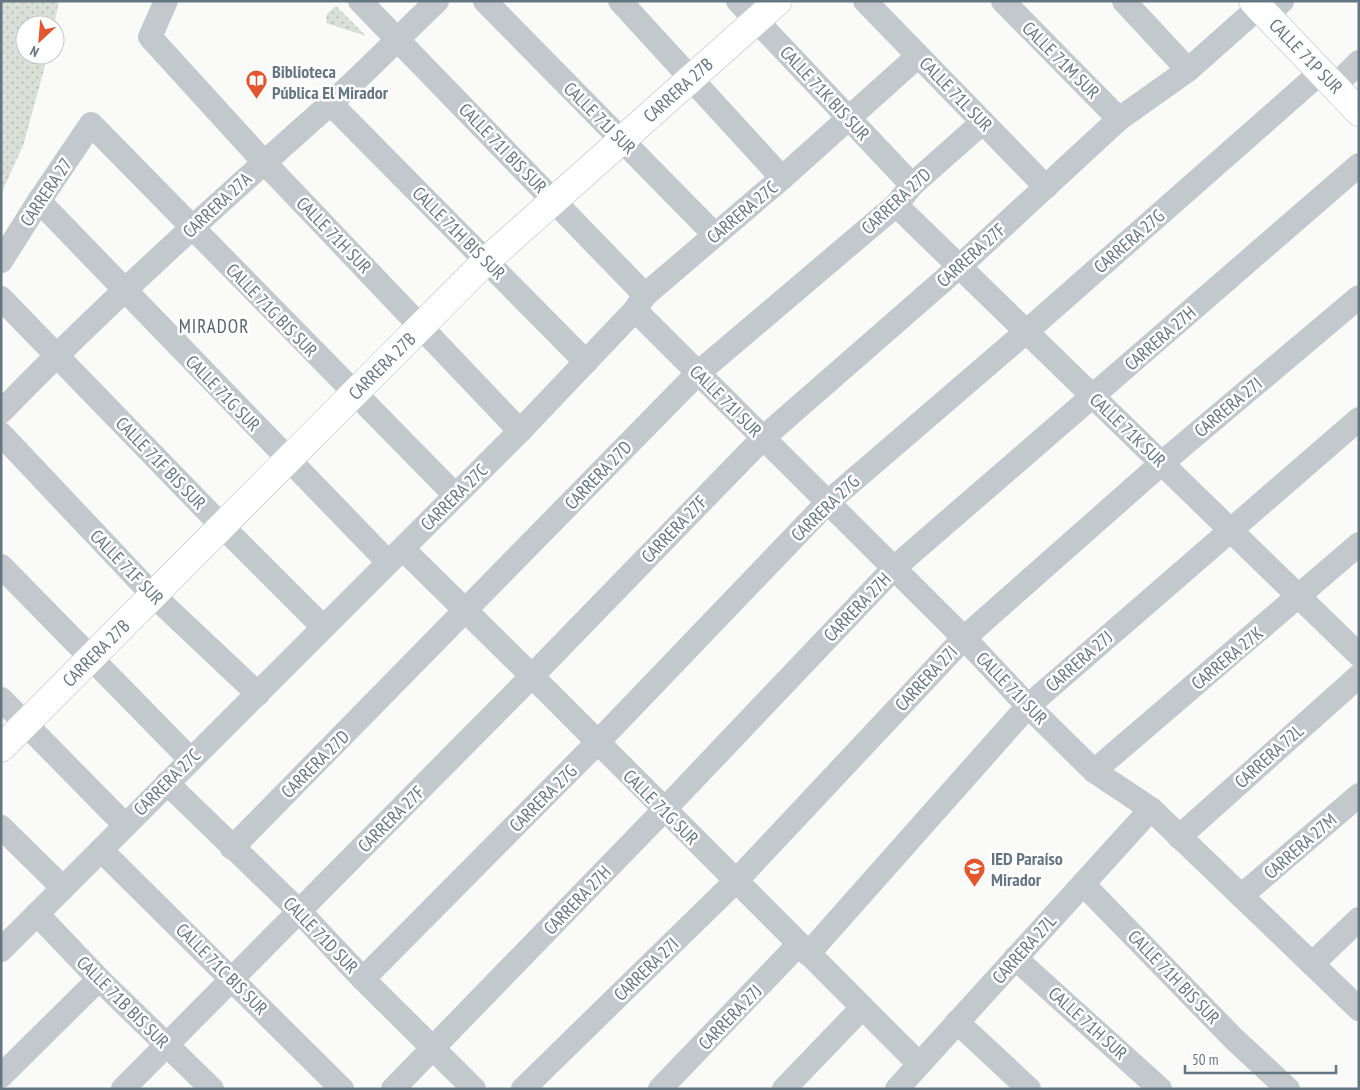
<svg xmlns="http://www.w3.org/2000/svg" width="1360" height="1090" font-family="'PT Sans Narrow',sans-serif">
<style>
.grass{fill:url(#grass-dots)}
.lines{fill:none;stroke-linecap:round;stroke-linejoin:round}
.secondary-casing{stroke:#b3babf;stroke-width:29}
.street{stroke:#c3c8cc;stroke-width:24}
.secondary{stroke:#fff;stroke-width:28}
.labels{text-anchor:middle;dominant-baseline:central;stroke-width:5;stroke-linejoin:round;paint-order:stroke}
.street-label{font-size:18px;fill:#657683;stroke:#fff}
.poi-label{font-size:18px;font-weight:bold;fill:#657683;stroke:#fff;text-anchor:start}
.neighbourhood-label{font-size:19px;letter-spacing:1px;fill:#57646e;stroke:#fff}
</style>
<defs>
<pattern id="grass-dots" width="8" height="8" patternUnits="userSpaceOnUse" patternTransform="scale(1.25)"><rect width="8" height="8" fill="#dadfd7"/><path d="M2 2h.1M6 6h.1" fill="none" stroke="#b4b9b4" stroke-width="1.8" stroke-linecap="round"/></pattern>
</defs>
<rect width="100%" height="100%" fill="#fafaf8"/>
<!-- grass -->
<g class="grass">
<polygon points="1,1 59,1 54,25 25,25 25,55 48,55 23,146 1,194"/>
<polygon points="336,6 366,36 326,23 327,14"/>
</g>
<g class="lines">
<defs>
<g id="secondary">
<polyline points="1253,1 1359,112"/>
<polyline points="1,748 486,261 778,1"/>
</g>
</defs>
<!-- secondary casing -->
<use href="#secondary" class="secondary-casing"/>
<!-- street -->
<g class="street">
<polyline points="166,1 150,37 263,161 520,431"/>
<polyline points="360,1 645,295"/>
<polyline points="485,1 715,235"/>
<polyline points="620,1 782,178"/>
<polyline points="738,1 912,185"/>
<polyline points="865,1 1046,187"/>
<polyline points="1003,1 1119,119"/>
<polyline points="1124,1 1188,70"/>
<polyline points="1267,16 1282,1"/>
<polyline points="1335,86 1359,62"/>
<polyline points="330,103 586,362"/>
<polyline points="39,201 388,562"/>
<polyline points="896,205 1359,655"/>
<polyline points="1,261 39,201 91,124 455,495"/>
<polyline points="1,298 222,526 323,627"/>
<polyline points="635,310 964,638 1028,706 1094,771 1151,809 1359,1009"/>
<path d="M1,412C105,304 218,204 330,104C367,71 401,35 437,1"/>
<polyline points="1,434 153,595 258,694"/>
<polyline points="403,549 532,676 919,1064"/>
<polyline points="1,566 190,759"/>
<polyline points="1,699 125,825"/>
<polyline points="1094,771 1359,544"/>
<polyline points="167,783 299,911 363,979 474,1089"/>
<polyline points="1,827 63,888"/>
<polyline points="1179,837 1359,676"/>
<polyline points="232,848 698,373 896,205 912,185 983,122"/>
<polyline points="101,850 342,1089"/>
<polyline points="1083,884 1234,1039 1288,1089"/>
<polyline points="1241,896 1359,795"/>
<polyline points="37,914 99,979 212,1089"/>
<polyline points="1,950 520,431 635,310 645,295 782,178 918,56"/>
<polyline points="808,954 1028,706 1359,419"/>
<polyline points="1015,958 1160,1089"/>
<polyline points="1312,964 1359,919"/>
<polyline points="363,979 597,743 828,502 1027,331 1321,72"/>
<polyline points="957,1022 1029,1089"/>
<polyline points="1,1076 99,979"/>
<polyline points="123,1089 532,676 763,438 960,266 1119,119 1188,70 1259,7"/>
<polyline points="393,1089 664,810 894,568 1359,165"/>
<polyline points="523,1089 736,881 964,638 1162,463 1359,297"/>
<polyline points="660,1089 799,944"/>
<polyline points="784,1089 862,1008"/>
<polyline points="897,1089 1151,809"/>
</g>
<!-- secondary -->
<use href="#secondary" class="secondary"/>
</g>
<!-- icons -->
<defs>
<symbol id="library-pin" viewBox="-11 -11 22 30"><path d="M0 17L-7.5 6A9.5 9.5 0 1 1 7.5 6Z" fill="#e4572e" stroke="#fff"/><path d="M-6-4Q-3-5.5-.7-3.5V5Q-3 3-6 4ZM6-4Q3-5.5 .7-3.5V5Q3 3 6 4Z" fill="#fff"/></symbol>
<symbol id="school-pin" viewBox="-11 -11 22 30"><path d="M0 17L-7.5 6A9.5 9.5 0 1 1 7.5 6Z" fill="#e4572e" stroke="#fff"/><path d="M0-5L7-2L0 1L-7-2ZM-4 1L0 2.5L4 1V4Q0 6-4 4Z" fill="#fff"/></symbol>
</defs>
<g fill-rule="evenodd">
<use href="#library-pin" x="244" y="68" width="25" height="34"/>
<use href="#school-pin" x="962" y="856" width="25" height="34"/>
</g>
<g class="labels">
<!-- street labels -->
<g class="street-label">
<text transform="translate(1306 56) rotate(46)">CALLE 71P SUR</text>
<text transform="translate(1061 60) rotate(45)">CALLE 71M SUR</text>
<text transform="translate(678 90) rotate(-42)">CARRERA 27B</text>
<text transform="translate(825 93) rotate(47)">CALLE 71K BIS SUR</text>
<text transform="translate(956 94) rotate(46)">CALLE 71L SUR</text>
<text transform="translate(600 118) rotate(45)">CALLE 71J SUR</text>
<text transform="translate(503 148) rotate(46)">CALLE 71I BIS SUR</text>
<text transform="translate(46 192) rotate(-56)">CARRERA 27</text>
<text transform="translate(896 201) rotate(-43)">CARRERA 27D</text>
<text transform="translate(217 205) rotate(-43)">CARRERA 27A</text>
<text transform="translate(742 212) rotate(-40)">CARRERA 27C</text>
<text transform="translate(459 233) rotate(45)">CALLE 71H BIS SUR</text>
<text transform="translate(334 235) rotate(46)">CALLE 71H SUR</text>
<text transform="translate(1129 241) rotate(-41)">CARRERA 27G</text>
<text transform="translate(971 255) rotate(-42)">CARRERA 27F</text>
<text transform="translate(272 310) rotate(46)">CALLE 71G BIS SUR</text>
<text transform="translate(1160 338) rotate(-41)">CARRERA 27H</text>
<text transform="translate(382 366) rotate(-45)">CARRERA 27B</text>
<text transform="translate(223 393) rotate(46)">CALLE 71G SUR</text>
<text transform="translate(726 401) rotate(45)">CALLE 71I SUR</text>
<text transform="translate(1228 407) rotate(-40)">CARRERA 27I</text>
<text transform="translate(1128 430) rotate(44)">CALLE 71K SUR</text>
<text transform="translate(161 463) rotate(46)">CALLE 71F BIS SUR</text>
<text transform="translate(598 475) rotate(-46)">CARRERA 27D</text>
<text transform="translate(454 497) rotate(-45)">CARRERA 27C</text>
<text transform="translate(825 508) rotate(-44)">CARRERA 27G</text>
<text transform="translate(674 529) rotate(-46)">CARRERA 27F</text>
<text transform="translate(127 567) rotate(46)">CALLE 71F SUR</text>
<text transform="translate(857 607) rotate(-46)">CARRERA 27H</text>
<text transform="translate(96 653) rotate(-45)">CARRERA 27B</text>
<text transform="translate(1227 658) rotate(-40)">CARRERA 27K</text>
<text transform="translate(1079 661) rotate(-41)">CARRERA 27J</text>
<text transform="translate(926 678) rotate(-47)">CARRERA 27I</text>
<text transform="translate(1012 688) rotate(46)">CALLE 71I SUR</text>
<text transform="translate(1269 756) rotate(-42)">CARRERA 72L</text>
<text transform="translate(315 764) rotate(-45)">CARRERA 27D</text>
<text transform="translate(167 782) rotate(-45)">CARRERA 27C</text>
<text transform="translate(543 798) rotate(-45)">CARRERA 27G</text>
<text transform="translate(661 807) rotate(45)">CALLE 71G SUR</text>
<text transform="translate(391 819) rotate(-45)">CARRERA 27F</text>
<text transform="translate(1300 846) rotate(-41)">CARRERA 27M</text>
<text transform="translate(577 900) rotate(-46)">CARRERA 27H</text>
<text transform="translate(321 935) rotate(46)">CALLE 71D SUR</text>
<text transform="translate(1024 949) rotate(-48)">CARRERA 27L</text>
<text transform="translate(222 969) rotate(45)">CALLE 71C BIS SUR</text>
<text transform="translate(646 969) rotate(-44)">CARRERA 27I</text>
<text transform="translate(1174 977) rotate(46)">CALLE 71H BIS SUR</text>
<text transform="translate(123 1002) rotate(45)">CALLE 71B BIS SUR</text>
<text transform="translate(730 1017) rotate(-46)">CARRERA 27J</text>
<text transform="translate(1088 1023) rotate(42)">CALLE 71H SUR</text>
</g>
<!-- poi labels -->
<g class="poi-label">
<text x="272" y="71">Biblioteca<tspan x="272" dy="21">Pública El Mirador</tspan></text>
<text x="991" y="858">IED Paraíso<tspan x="991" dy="21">Mirador</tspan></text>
</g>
<!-- neighbourhood labels -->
<g class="neighbourhood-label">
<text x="214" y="326">MIRADOR</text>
</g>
</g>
<!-- border -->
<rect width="1360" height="1090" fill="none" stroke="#657683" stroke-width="5"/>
<!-- north arrow -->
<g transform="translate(40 40) rotate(206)"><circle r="24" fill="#ffffff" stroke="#c1c8cd"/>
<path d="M0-4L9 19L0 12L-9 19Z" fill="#e4572e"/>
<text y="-8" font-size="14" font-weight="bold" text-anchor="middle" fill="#657683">N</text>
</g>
<!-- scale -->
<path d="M1185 1065v8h151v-8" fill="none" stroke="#657683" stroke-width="2.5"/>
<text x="1192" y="1065" font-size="15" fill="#657683" stroke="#ffffff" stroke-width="4" paint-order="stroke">50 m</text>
</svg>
